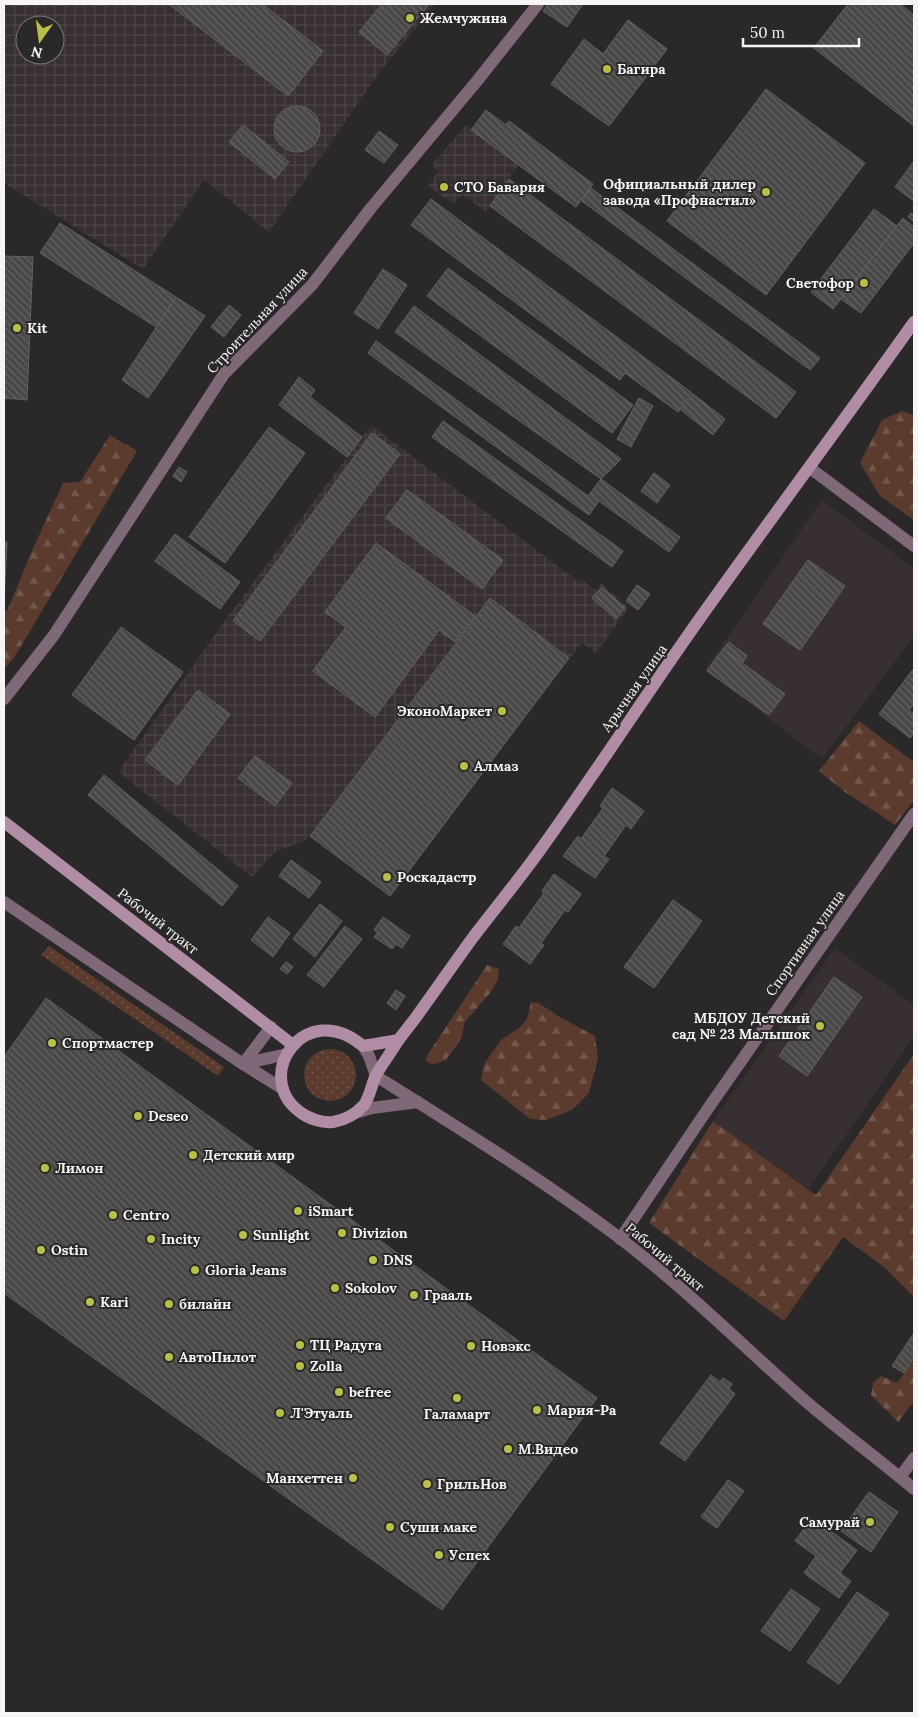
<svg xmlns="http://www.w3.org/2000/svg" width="918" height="1717" font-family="Lora,serif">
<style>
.built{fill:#382f32}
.industrial{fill:url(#industrial-grid);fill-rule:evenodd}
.grass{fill:url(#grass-dots)}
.forest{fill:url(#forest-firs)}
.building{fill:url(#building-back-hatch);stroke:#646161}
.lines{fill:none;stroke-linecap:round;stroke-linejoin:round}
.minor{stroke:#7f6878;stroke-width:12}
.tertiary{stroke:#7f6878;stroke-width:12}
.secondary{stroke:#b08ca5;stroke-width:12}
.poi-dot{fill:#bac045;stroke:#2b2829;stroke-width:2}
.labels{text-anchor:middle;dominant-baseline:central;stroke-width:4;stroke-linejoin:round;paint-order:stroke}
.poi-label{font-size:14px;font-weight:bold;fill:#f6f4f5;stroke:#2b2829;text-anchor:start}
.street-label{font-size:14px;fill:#f6f4f5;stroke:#2b2829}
</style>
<defs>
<pattern id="industrial-grid" width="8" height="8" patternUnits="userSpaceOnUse" patternTransform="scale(1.25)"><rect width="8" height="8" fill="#382f32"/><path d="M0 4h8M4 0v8" fill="none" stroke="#4c4446"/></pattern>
<pattern id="grass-dots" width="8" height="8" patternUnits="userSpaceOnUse" patternTransform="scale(1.25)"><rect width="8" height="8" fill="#5a3b2d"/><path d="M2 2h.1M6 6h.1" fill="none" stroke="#72584c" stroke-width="1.8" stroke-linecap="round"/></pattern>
<pattern id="forest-firs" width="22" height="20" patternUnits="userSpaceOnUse" patternTransform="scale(1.25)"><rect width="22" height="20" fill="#5a3b2d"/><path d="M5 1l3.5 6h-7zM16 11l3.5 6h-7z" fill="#72584c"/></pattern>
<pattern id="building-back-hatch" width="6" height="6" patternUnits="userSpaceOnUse" patternTransform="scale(1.25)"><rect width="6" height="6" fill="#4a4747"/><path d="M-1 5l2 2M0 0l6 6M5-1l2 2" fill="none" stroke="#656262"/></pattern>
</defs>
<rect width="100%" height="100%" fill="#2b2829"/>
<!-- built -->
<g class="built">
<polygon points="822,500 914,568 914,636 822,759 705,670"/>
<polygon points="835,948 914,1005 914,1036 809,1189 713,1121"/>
</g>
<!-- industrial -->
<g class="industrial">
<path d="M4,4H435L379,73L269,232L204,180L143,269L4,183ZM25,25H55V55H25Z"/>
<polygon points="466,125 518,165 486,212 463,195 453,204 428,186 437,173 433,163"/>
<polygon points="371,425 576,580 579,578 596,590 601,583 629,608 596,653 582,643 570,658 489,598 306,840 275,852 252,877 118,772 229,615"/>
</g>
<!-- grass -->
<g class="grass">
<polygon points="49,946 224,1067 218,1076 41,955"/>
<circle cx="330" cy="1075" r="26"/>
</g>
<!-- forest -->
<g class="forest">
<polygon points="902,411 914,415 914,520 880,496 860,463 882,420"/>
<polygon points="110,435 137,451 14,658 4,669 4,611 7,611 31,553 63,483 80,482"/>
<polygon points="859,721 914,762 914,800 895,825 845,792 819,771"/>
<polygon points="487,965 499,969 498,980 490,993 465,1022 461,1039 446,1060 435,1064 428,1063 426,1060 428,1054"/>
<polygon points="531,1002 538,1003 565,1020 595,1036 598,1058 589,1093 572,1110 546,1120 530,1119 481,1080 484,1064 501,1040 519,1028 527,1019"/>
<polygon points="914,1054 914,1297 884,1267 843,1237 784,1321 649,1223 713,1121 816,1195"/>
<polygon points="914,1360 914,1401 898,1422 871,1395 873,1383 881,1376 897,1383"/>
</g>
<!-- building -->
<g class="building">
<polygon points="169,4 262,4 323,51 288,96"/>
<polygon points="382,4 429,4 387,55 359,32"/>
<polygon points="548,4 583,4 567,27 543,11"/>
<polygon points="848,4 900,4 914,15 914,126 814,48"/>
<polygon points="628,20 667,49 609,126 551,84 584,39 603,54"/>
<polygon points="766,89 865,163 766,295 667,221"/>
<circle cx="297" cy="129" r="23"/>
<polygon points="486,110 506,125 509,121 593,184 576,207 471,130"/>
<polygon points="243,125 289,162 275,179 229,142"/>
<polygon points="379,131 398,145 384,163 365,150"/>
<polygon points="914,161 914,201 895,187"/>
<polygon points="509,179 796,392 776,418 490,206"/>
<polygon points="591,188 820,358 810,370 582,201"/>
<polygon points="431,199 692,393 678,412 625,373 620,380 411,225"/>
<polygon points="874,209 897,226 833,309 811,292"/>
<polygon points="911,213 914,215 914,222 908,217"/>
<polygon points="903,218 914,227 914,243 861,313 841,299"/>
<polygon points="60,223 176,297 156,327 40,253"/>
<polygon points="4,256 33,257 27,400 4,398"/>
<polygon points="448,268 633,405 612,433 427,296"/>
<polygon points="383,269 407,285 378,329 354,313"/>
<polygon points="176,297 205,316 148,398 122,380"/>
<polygon points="229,305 241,315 224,337 211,327"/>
<polygon points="414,306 621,459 601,479 395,332"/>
<polygon points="376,341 588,496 601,479 680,537 669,552 599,501 589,515 368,353"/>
<polygon points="299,377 315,390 310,397 362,437 347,457 279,405"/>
<polygon points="693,394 725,419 713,435 681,410"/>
<polygon points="639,398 653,406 631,447 617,439"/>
<polygon points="443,421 623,551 612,567 432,437"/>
<polygon points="269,427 305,453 225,563 189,537"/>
<polygon points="372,433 400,454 260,641 233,621"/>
<polygon points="179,467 187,472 181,482 173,476"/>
<polygon points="654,473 670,485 657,503 641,491"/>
<polygon points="407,490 503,560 482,589 386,518"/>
<polygon points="175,534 240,582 220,609 155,561"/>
<polygon points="4,542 7,542 4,602"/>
<polygon points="376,543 475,616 455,642 439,630 375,717 313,671 346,627 325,612"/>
<polygon points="808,560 845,586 800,650 763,624"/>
<polygon points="637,585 650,594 638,610 626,601"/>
<polygon points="602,587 625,608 616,619 592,598"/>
<polygon points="490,598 569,658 390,896 310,836"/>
<polygon points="121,627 183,672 134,740 72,695"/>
<polygon points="729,642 747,656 742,663 723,649"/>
<polygon points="723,649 785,694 769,715 707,671"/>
<polygon points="914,668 914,704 909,710 914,714 914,733 910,738 879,714"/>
<polygon points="198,690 230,714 178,785 145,760"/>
<polygon points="255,756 292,783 275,806 238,778"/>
<polygon points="104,775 238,886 222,906 88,795"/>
<polygon points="612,788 644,811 631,829 626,825 604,856 609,859 595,878 563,856 578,836 581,839 603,808 600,806"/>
<polygon points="291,860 321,882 309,898 279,876"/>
<polygon points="554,874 581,894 568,912 565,910 541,943 544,945 530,964 503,944 516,926 519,928 544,893 542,891"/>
<polygon points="673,900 702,921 654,988 624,967"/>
<polygon points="320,904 342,921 315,957 293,939"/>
<polygon points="268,917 290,933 273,957 251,940"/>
<polygon points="383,917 410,936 402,948 396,944 392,949 374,937 378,932 374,930"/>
<polygon points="345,926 362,939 324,987 307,975"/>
<polygon points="286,962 293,967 287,974 280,969"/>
<polygon points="834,977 862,997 807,1076 779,1056"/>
<polygon points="396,990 405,996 396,1010 387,1003"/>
<polygon points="46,998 597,1398 442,1610 4,1293 4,1057"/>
<polygon points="914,1333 914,1358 904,1373 892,1366"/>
<polygon points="711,1375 720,1382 723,1378 732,1384 729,1389 735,1394 685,1461 660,1443"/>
<polygon points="728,1480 744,1491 717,1528 701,1517"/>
<polygon points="869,1492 898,1512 871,1552 841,1531"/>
<polygon points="812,1518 857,1550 840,1573 795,1541"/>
<polygon points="816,1556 851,1581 839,1598 804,1573"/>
<polygon points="791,1589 820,1609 790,1651 761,1631"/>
<polygon points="857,1592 889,1614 839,1684 807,1662"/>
</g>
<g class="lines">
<!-- minor -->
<g class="minor">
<polyline points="810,468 914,546"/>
<polyline points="4,699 54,635 224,374 312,285 371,208 477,81 538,4"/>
<polyline points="620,1239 709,1107 914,814"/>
<polyline points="900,1477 914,1458"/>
</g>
<!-- tertiary -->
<g class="tertiary">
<polyline points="4,902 243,1064 283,1089"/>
<path d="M363,1046L369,1056L376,1076C459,1128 543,1180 621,1239C682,1286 737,1340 794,1391C833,1426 875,1456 914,1489"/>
<polyline points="243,1064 271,1027"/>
<polyline points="243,1064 287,1054"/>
<polyline points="355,1113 372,1108 418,1102"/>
</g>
<!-- secondary -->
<g class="secondary">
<polyline points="4,822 293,1045"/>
<path d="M399,1040L363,1046C306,997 251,1076 300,1112C309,1119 322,1123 333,1122C345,1120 356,1114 364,1105C370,1096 371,1087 375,1077C380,1067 388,1057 394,1047C401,1035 411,1025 419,1013C437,988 455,962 474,936C497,906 521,877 543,846C596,772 645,696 698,621C769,521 843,422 914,322"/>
</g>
</g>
<!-- markers -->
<g class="poi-dot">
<circle cx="410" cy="18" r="5"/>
<circle cx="607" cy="69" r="5"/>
<circle cx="444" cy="187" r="5"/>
<circle cx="766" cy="192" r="5"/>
<circle cx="864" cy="283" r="5"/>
<circle cx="17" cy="328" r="5"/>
<circle cx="502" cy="711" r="5"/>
<circle cx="464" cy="766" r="5"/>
<circle cx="387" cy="877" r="5"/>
<circle cx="820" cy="1026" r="5"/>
<circle cx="52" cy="1043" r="5"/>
<circle cx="138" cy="1116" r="5"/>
<circle cx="193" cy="1155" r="5"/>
<circle cx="45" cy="1168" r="5"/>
<circle cx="298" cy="1211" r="5"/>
<circle cx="113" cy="1215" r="5"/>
<circle cx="342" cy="1233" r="5"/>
<circle cx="243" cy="1235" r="5"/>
<circle cx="151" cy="1239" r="5"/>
<circle cx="41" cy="1250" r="5"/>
<circle cx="373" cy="1260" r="5"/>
<circle cx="195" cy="1270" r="5"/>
<circle cx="335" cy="1288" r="5"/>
<circle cx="414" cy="1295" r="5"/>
<circle cx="90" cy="1302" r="5"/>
<circle cx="169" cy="1304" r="5"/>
<circle cx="300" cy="1345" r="5"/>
<circle cx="471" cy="1346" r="5"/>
<circle cx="169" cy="1357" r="5"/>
<circle cx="300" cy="1366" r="5"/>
<circle cx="339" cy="1392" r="5"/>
<circle cx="457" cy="1398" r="5"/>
<circle cx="537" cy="1410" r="5"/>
<circle cx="280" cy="1413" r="5"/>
<circle cx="508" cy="1449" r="5"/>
<circle cx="353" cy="1478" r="5"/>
<circle cx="427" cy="1484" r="5"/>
<circle cx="870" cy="1522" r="5"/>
<circle cx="390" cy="1527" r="5"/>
<circle cx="439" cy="1555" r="5"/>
</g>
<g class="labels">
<!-- poi labels -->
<g class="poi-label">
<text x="420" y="18">Жемчужина</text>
<text x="617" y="69">Багира</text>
<text x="756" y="184" text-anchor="end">Официальный дилер<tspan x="756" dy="16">завода «Профнастил»</tspan></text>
<text x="454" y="187">СТО Бавария</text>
<text x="854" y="283" text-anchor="end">Светофор</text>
<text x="27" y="328">Kit</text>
<text x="492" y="711" text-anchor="end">ЭконоМаркет</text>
<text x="474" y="766">Алмаз</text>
<text x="397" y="877">Роскадастр</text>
<text x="810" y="1018" text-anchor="end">МБДОУ Детский<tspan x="810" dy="16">сад № 23 Малышок</tspan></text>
<text x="62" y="1043">Спортмастер</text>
<text x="148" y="1116">Deseo</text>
<text x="203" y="1155">Детский мир</text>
<text x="55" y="1168">Лимон</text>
<text x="308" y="1211">iSmart</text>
<text x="123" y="1215">Centro</text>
<text x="352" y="1233">Divizion</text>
<text x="253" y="1235">Sunlight</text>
<text x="161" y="1239">Incity</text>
<text x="51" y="1250">Ostin</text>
<text x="383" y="1260">DNS</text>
<text x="205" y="1270">Gloria Jeans</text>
<text x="345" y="1288">Sokolov</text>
<text x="424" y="1295">Грааль</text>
<text x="100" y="1302">Kari</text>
<text x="179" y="1304">билайн</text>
<text x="310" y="1345">ТЦ Радуга</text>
<text x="481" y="1346">Новэкс</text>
<text x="179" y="1357">АвтоПилот</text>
<text x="310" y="1366">Zolla</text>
<text x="349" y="1392">befree</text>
<text x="547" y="1410">Мария-Ра</text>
<text x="290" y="1413">Л'Этуаль</text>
<text x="457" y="1414" text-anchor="middle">Галамарт</text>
<text x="518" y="1449">М.Видео</text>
<text x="343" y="1478" text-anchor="end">Манхеттен</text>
<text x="437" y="1484">ГрильНов</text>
<text x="860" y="1522" text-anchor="end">Самурай</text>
<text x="400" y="1527">Суши маке</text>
<text x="449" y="1555">Успех</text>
</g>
<!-- street labels -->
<g class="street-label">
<text transform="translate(257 320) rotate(-47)">Строительная улица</text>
<text transform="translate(634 688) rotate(-55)">Арычная улица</text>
<text transform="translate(158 921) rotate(38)">Рабочий тракт</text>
<text transform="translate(805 943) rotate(-55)">Спортивная улица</text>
<text transform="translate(665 1257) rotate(40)">Рабочий тракт</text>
</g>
</g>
<!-- border -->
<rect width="918" height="1717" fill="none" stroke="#f6f4f5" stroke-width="10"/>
<!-- north arrow -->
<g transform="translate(40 40) rotate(194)"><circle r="24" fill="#2b2829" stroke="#7c7a7b"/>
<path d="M0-4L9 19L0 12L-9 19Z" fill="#bac045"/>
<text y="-8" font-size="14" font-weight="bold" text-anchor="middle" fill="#f6f4f5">N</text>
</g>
<!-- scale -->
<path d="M743 38v8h116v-8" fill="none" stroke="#f6f4f5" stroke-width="2.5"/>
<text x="750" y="38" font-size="15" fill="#f6f4f5" stroke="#2b2829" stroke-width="4" paint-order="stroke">50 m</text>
</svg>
